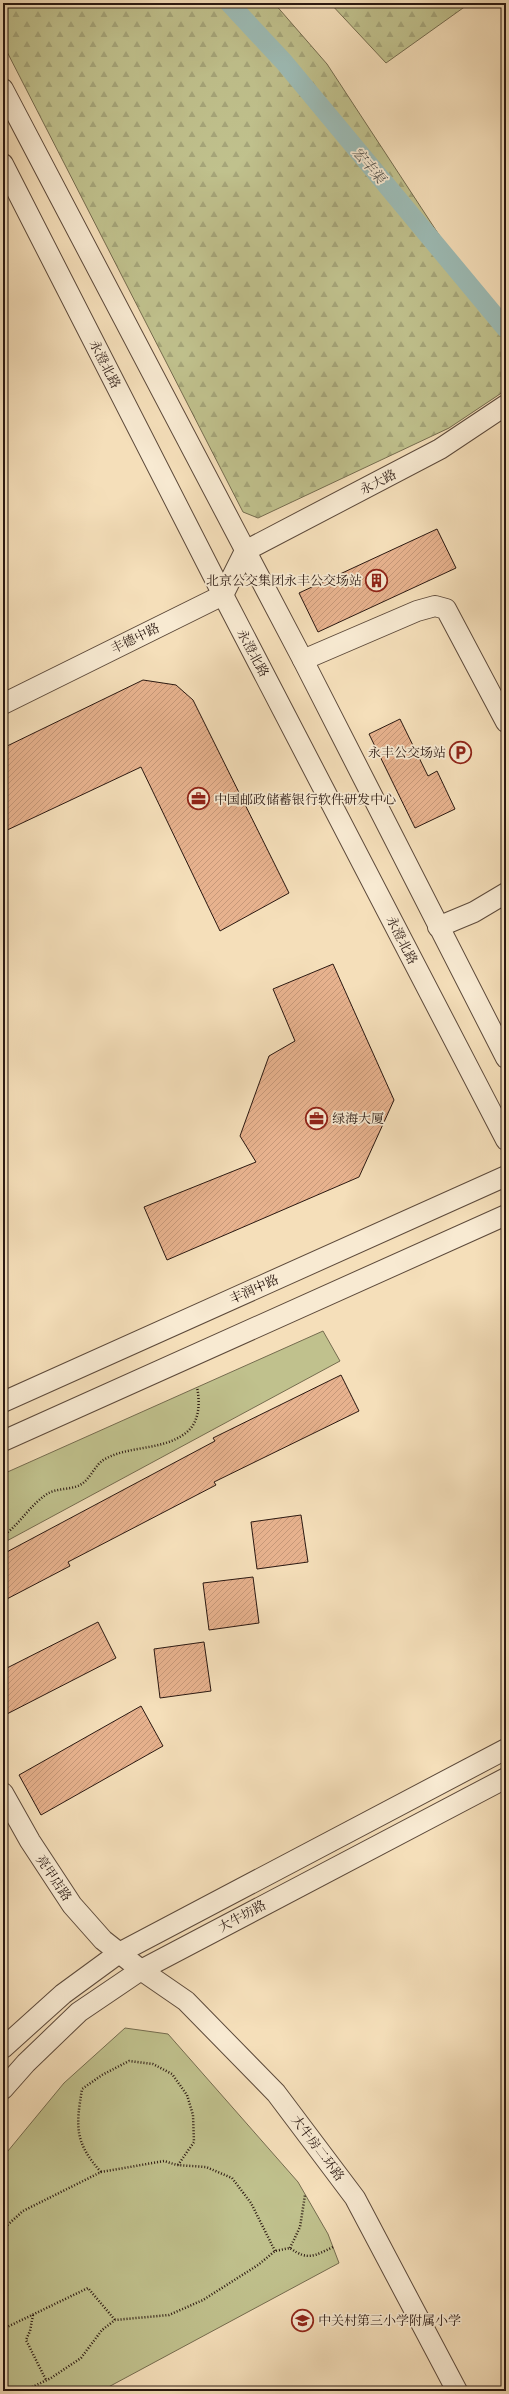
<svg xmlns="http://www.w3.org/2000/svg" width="509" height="2394" font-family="'Gentium Book Plus','Noto Serif SC',serif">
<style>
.green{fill:#c0c18d;stroke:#756c4f}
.forest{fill:url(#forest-firs);stroke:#756c4f}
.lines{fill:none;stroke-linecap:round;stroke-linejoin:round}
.canal{stroke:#9dbcb6;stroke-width:19}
.building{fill:url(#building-hatch);stroke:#2a1811}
.minor-casing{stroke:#5d4a3b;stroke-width:22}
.path{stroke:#2a1811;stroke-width:2.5;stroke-dasharray:1 2;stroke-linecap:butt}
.minor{stroke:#f8ead2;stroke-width:20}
.labels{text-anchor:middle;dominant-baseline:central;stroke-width:3.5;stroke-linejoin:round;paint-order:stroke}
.street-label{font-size:13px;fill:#2a1811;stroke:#f8ead2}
.poi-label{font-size:13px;fill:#2a1811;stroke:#f8ead2;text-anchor:start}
.water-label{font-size:14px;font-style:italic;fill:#52514b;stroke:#f8ead2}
</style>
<defs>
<pattern id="forest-firs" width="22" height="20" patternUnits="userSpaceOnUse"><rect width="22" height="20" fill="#c0c18d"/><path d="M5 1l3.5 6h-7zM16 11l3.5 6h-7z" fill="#a5a579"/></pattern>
<pattern id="building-hatch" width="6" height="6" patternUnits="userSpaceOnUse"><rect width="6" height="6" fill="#e7b28e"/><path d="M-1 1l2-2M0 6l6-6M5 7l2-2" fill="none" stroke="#c69879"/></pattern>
</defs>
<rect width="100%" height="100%" fill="#f5dfba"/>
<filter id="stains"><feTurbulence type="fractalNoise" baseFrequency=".005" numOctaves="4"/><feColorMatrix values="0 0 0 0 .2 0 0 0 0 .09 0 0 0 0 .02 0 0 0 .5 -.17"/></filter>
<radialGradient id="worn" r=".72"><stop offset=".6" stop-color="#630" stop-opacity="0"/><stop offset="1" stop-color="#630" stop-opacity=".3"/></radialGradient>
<!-- green -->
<g class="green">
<polygon points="323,1331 340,1361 3,1543 3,1474"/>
<polygon points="125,2028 168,2034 298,2182 328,2234 339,2263 101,2391 3,2391 3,2157 64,2083"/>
</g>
<!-- forest -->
<g class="forest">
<polygon points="3,3 274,3 327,64 506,337 506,390 449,428 258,518 243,512 3,44"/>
<polygon points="330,3 470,3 386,63"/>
</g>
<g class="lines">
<!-- canal -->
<polyline class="canal" points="229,3 284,62 506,329"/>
</g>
<!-- building -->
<g class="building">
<polygon points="437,529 456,568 318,632 299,593"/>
<polygon points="143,680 176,685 193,700 289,893 220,931 141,767 3,832 3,748"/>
<polygon points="400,719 428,776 437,771 455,809 415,828 369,734"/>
<polygon points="333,964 394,1100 359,1177 167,1260 144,1207 256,1162 240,1136 269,1056 295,1041 273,989"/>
<polygon points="341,1375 359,1411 214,1482 216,1485 68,1562 70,1566 3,1601 3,1554 215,1441 213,1438"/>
<polygon points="301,1515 308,1562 257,1569 251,1522"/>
<polygon points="253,1577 259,1623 209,1630 203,1583"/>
<polygon points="98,1622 116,1658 3,1716 3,1670"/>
<polygon points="204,1642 211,1691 160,1698 154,1649"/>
<polygon points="141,1706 163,1746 41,1815 19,1775"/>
</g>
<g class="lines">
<defs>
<g id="minor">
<polyline points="3,89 303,660 506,1058"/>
<polyline points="3,164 223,595 506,1140"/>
<polyline points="303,660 417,611 435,606 446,609 506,722"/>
<polyline points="3,704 223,595 245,551 440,449 506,405"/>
<polyline points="438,927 474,912 506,893"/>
<polyline points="3,1402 506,1176"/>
<polyline points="3,1441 506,1215"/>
<polyline points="3,1793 30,1841 72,1905 103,1940 141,1970 186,2001 276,2093 355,2198 457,2391"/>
<polyline points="3,2048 63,1994 119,1953 506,1749"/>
<polyline points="3,2089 26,2063 79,2012 141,1970 506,1778"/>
</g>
</defs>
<!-- minor casing -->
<use href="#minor" class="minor-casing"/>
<!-- path -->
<g class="path">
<path d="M3,1536C20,1524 30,1505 47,1494C56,1488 70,1490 80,1485C91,1479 95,1464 105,1459C130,1445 164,1451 187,1432C200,1421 200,1402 197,1387"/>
<path d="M101,2172C74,2142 76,2126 82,2089L102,2075L129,2061L153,2064L172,2074L187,2095L193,2115L194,2142L178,2165"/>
<polyline points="3,2229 23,2211 101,2172 164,2161 177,2165 206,2167 232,2178 251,2203 275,2251"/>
<polyline points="290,2248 300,2227 305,2195"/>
<polyline points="33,2315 30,2331 26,2340 46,2380"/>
<polyline points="3,2329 88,2288 115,2320"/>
<path d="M24,2391L51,2378L81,2358L102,2330L115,2320L169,2315L203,2300L258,2265L275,2251L290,2248C308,2261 314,2256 333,2247"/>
</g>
<!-- minor -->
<use href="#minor" class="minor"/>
</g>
<!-- icons -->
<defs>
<symbol id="building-ring" viewBox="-11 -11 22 22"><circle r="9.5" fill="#f8ead2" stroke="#8f2418" stroke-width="1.5"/><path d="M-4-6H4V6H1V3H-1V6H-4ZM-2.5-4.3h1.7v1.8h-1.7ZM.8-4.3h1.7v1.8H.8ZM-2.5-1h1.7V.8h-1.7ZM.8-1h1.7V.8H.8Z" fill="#8f2418"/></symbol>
<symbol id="parking-ring" viewBox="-11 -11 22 22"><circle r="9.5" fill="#f8ead2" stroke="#8f2418" stroke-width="1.5"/><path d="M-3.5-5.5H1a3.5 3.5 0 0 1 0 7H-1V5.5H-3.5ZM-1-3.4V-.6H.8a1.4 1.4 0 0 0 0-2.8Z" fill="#8f2418"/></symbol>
<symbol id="office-ring" viewBox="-11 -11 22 22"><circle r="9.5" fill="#f8ead2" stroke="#8f2418" stroke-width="1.5"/><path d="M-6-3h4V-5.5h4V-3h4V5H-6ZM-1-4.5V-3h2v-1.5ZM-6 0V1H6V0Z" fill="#8f2418"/></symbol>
<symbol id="school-ring" viewBox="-11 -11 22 22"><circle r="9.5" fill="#f8ead2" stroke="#8f2418" stroke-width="1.5"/><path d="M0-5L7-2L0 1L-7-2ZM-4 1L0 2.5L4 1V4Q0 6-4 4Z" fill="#8f2418"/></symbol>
</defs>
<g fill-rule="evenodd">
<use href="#building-ring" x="364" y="568" width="25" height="25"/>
<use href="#parking-ring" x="448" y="740" width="25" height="25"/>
<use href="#office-ring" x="186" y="786" width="25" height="25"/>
<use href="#office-ring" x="304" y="1106" width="25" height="25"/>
<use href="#school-ring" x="290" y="2308" width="25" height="25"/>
</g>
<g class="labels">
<!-- street labels -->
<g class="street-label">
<text transform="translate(105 364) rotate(63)">永澄北路</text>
<text transform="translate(378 482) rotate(-27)">永大路</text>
<text transform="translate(135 638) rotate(-26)">丰德中路</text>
<text transform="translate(253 653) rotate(62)">永澄北路</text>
<text transform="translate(402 940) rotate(63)">永澄北路</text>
<text transform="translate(254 1289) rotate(-24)">丰润中路</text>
<text transform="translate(54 1878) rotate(56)">亮甲店路</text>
<text transform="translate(242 1916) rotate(-28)">大牛坊路</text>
<text transform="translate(318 2148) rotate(53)">大牛房二环路</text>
</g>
<!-- poi labels -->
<g class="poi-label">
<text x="362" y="580" text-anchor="end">北京公交集团永丰公交场站</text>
<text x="446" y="752" text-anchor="end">永丰公交场站</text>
<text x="214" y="799">中国邮政储蓄银行软件研发中心</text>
<text x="332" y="1118">绿海大厦</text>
<text x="318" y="2320">中关村第三小学附属小学</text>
</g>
<!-- water labels -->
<g class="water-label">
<text transform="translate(369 165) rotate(50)">宏丰渠</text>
</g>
</g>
<!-- margin -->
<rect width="509" height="2394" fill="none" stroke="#f5dfba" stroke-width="16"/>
<rect x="4" y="4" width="501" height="2386" fill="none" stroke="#2a1811" stroke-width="2"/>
<rect x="8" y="8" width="493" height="2378" fill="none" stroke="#2a1811"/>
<rect width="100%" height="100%" filter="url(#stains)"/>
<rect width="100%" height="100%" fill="url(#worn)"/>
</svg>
